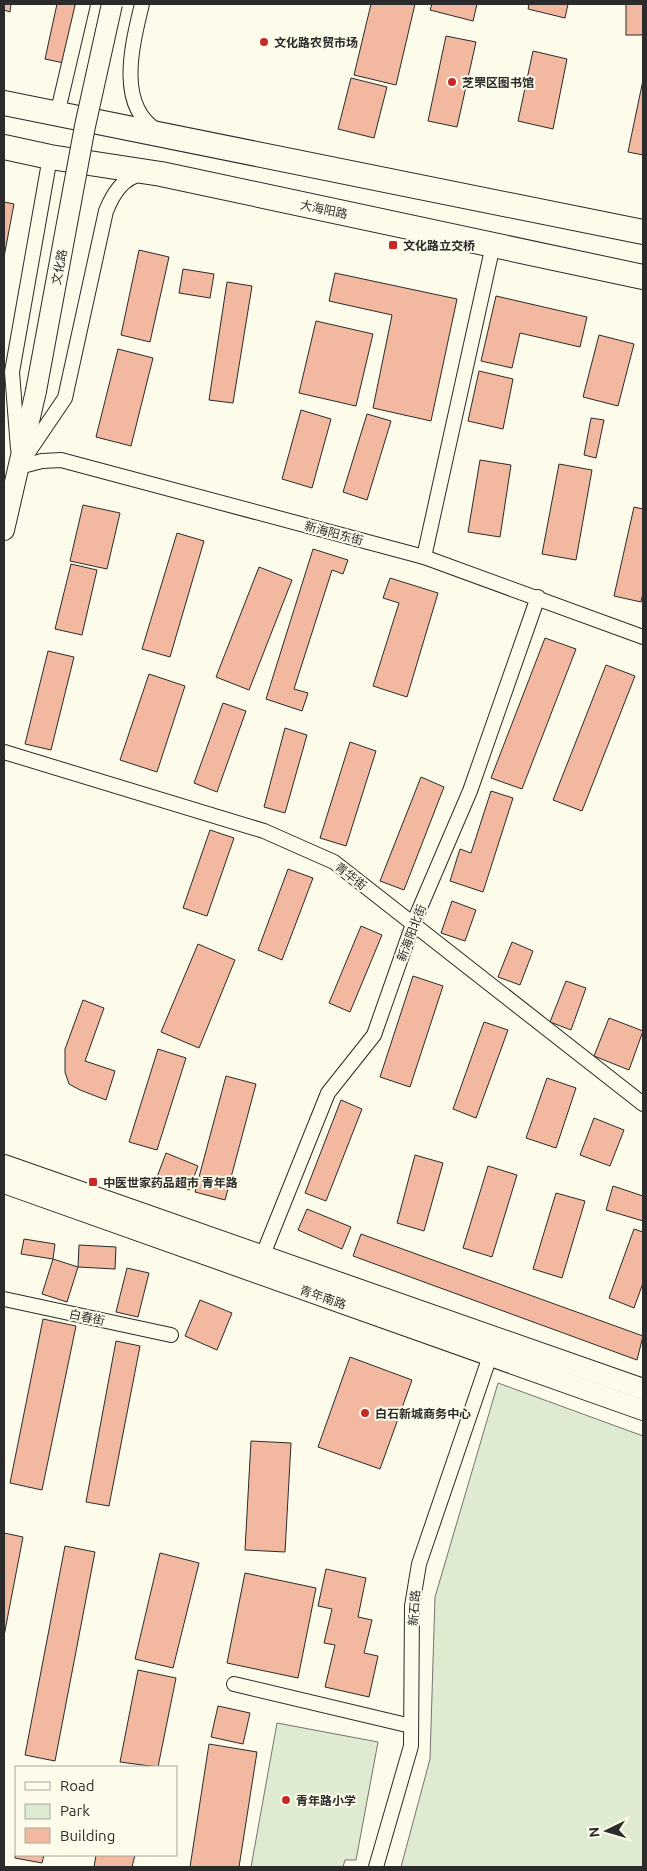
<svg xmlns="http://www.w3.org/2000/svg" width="647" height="1871" font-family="Ubuntu,'Noto Sans SC',sans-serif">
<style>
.green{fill:#deebd1;stroke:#74746e}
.building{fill:#f2b8a0;stroke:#2b2b2b}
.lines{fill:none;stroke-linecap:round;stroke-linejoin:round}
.minor-casing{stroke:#2b2b2b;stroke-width:16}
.secondary-casing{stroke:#2b2b2b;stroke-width:22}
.trunk-casing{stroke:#2b2b2b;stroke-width:26}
.minor{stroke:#fdfbea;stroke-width:14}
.secondary{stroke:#fdfbea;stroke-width:20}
.trunk{stroke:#fdfbea;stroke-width:24}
.secondary-bridge-casing{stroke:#2b2b2b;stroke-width:22;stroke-linecap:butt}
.secondary-bridge{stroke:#fdfbea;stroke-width:20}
.poi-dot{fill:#c62828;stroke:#fdfbea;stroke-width:2}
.labels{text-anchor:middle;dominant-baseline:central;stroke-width:4;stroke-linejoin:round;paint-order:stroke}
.poi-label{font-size:12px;font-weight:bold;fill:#2b2b2b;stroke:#fdfbea;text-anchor:start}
.street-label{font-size:12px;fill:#2b2b2b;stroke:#fdfbea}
</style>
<rect width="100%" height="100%" fill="#fdfbea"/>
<!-- green -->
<g class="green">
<polygon points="498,1383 643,1436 643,1867 401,1867 430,1759 435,1597"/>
<polygon points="277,1723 378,1742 356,1860 345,1860 343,1867 251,1867"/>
</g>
<!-- building -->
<g class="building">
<polygon points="4,4 11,4 10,12 4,10"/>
<polygon points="57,4 78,4 64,63 45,59"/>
<polygon points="371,4 415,4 396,85 354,75"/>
<polygon points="432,4 477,4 473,21 430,10"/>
<polygon points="529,4 568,4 565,18 528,9"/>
<rect x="626" y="4" width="17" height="31"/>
<polygon points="446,36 476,42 457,127 428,121"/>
<polygon points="533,51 567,59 553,129 518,121"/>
<polygon points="351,78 387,87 374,138 338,129"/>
<polygon points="643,80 643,155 628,152"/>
<polygon points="4,202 14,204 4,257"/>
<polygon points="139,250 169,257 150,342 121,335"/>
<polygon points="183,269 214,274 210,298 179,293"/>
<polygon points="335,273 457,299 431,421 373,408 392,315 329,301"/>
<polygon points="227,282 252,286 233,403 209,400"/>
<polygon points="496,296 587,317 580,347 520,333 512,368 481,361"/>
<polygon points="316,321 373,334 356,406 299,393"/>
<polygon points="599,335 634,344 618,406 583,397"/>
<polygon points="118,349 153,358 131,446 96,437"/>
<polygon points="479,371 513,379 503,429 468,421"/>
<polygon points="301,410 331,419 312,488 282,479"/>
<polygon points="367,414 391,421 367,500 343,492"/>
<polygon points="591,418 604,420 596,458 584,455"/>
<polygon points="480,460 511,465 500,537 468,532"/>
<polygon points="559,464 592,470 576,560 542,554"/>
<polygon points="83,505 120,513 107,569 70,561"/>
<polygon points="634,507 643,509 643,593 641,602 614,596"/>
<polygon points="177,533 204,541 170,657 142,649"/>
<polygon points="313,549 348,560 343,574 332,570 294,689 308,693 302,711 266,699"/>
<polygon points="71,564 97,570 82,635 55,629"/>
<polygon points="259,567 292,580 249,690 216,677"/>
<polygon points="390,578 438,593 407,697 373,686 399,603 383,598"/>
<polygon points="545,638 576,649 522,789 491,778"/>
<polygon points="48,651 74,657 51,750 25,744"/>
<polygon points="606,665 635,676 582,811 553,800"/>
<polygon points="149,674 185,686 157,772 120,760"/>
<polygon points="223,703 246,711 217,792 194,783"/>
<polygon points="285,728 307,735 285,813 264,807"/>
<polygon points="350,742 376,751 346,846 320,838"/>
<polygon points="421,777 444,787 404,890 380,881"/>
<polygon points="491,791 513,798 483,892 450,881 460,849 471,853"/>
<polygon points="210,830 234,838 207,916 183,908"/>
<polygon points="288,869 313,878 282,960 258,950"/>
<polygon points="452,901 476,910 465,941 441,933"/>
<polygon points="361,926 382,935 350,1012 329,1003"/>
<polygon points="512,942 533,951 520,985 498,977"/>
<polygon points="198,944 235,960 199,1048 161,1032"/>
<polygon points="413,976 443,986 410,1087 380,1077"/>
<polygon points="566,981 586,988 571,1030 550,1022"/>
<polygon points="83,1000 104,1008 85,1061 115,1071 106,1100 80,1090 69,1084 65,1072 65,1049"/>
<polygon points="609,1018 643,1031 629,1070 594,1056"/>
<polygon points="484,1022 508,1030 476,1118 453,1109"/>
<polygon points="158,1049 186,1058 157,1150 129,1142"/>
<polygon points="226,1076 256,1084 225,1200 195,1192"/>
<polygon points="547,1078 576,1088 556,1148 526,1138"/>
<polygon points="341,1100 362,1109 326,1201 305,1193"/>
<polygon points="594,1118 624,1130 610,1166 580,1155"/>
<polygon points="166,1153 198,1166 189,1190 157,1177"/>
<polygon points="415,1155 443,1163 424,1231 397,1223"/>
<polygon points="488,1166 517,1175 492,1257 463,1248"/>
<polygon points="613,1186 643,1196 643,1221 606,1210"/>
<polygon points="556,1193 585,1201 562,1278 533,1269"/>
<polygon points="307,1209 351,1227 342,1249 298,1230"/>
<polygon points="634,1229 643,1232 643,1283 634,1308 609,1298"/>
<polygon points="361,1234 643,1336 637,1360 353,1256"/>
<polygon points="24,1239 55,1244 53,1259 21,1254"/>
<polygon points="79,1245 116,1247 115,1269 78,1267"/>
<polygon points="53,1259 78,1267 67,1302 42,1294"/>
<polygon points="127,1268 149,1273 138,1317 116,1312"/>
<polygon points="200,1300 232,1313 217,1350 185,1336"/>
<polygon points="43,1319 76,1326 42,1490 10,1483"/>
<polygon points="116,1341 140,1346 109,1506 86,1502"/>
<polygon points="350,1357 412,1380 380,1469 318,1447"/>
<polygon points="251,1441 291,1443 285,1552 245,1550"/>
<polygon points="4,1533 23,1537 4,1636"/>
<polygon points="65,1546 95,1552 55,1761 25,1755"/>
<polygon points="160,1553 199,1563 173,1668 135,1659"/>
<polygon points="326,1569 366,1578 358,1617 372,1620 364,1653 378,1656 369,1697 325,1687 335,1645 324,1643 332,1609 318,1606"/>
<polygon points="245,1573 316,1588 298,1678 227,1663"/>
<polygon points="138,1670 176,1678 158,1767 120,1762"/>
<polygon points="218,1706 250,1713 243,1744 211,1737"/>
<polygon points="209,1744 257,1752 239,1867 190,1867"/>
<polygon points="16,1850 16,1855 44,1855 42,1863 15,1858"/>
<polygon points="96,1855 135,1855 132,1867 94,1867"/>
</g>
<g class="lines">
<defs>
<g id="minor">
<path d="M142,4C133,42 115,106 158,131"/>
<polyline points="57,115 83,4"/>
<polyline points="18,449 12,372 50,157"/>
<path d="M23,460L65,398L106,211C113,194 123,177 142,174"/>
<polyline points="19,467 42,461 61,460 424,557 643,637"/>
<polyline points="424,557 493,245"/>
<polyline points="4,752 264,831 334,862 643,1104"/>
<polyline points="262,1257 328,1093 374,1035 413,924 470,791 538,597"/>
<polyline points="4,1299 171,1335"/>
<polyline points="234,1684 411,1726"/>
<polyline points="376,1867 411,1746 412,1606 419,1564 490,1356"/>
</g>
<g id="secondary">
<polyline points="4,530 36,391"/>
<polyline points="4,1165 643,1389"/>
<polyline points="4,1183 643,1410"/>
</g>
<g id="trunk">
<polyline points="4,103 643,232"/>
<polyline points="4,147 50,157 161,174 643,277"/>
</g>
</defs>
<!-- minor casing -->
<use href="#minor" class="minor-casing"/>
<!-- secondary casing -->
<use href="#secondary" class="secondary-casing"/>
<!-- trunk casing -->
<use href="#trunk" class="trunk-casing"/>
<!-- minor -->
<use href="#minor" class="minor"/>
<!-- secondary -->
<use href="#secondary" class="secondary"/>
<!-- trunk -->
<use href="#trunk" class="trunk"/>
<defs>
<polyline id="secondary-bridge" points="36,391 85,126 112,4"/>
</defs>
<!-- secondary-bridge casing -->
<use href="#secondary-bridge" class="secondary-bridge-casing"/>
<!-- secondary-bridge -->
<use href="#secondary-bridge" class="secondary-bridge"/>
</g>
<!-- markers -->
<g class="poi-dot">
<circle cx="264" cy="42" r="5"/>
<circle cx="452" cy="82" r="5"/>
<rect x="388" y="240" width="10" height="10" rx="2.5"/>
<rect x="88" y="1177" width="10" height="10" rx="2.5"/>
<circle cx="365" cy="1413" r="5"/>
<circle cx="286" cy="1800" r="5"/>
</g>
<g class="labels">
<!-- poi labels -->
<g class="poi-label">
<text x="274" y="42">文化路农贸市场</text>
<text x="462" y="82">芝罘区图书馆</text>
<text x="403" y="245">文化路立交桥</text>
<text x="103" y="1182">中医世家药品超市 青年路</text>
<text x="375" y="1413">白石新城商务中心</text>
<text x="296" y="1800">青年路小学</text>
</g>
<!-- street labels -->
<g class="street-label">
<text transform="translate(324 209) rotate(12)">大海阳路</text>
<text transform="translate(59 267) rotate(-79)">文化路</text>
<text transform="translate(334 533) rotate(15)">新海阳东街</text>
<text transform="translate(351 876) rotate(38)">青华街</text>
<text transform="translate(411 933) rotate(-69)">新海阳北街</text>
<text transform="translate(323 1297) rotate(19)">青年南路</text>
<text transform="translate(87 1317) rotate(12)">白春街</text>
<text transform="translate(414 1608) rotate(-86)">新石路</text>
</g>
</g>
<!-- border -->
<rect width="647" height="1871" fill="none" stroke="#2b2b2b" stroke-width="10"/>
<!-- legend -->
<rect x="15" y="1766" width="162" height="90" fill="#fdfbea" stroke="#a9a89e"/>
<rect x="25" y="1782" width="25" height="8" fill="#fdfbea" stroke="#a9a89e"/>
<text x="60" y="1791" font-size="15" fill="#2b2b2b">Road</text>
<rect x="25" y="1804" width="25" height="15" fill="#deebd1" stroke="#a9a89e"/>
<text x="60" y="1816" font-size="15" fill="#2b2b2b">Park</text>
<rect x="25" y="1828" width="25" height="15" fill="#f2b8a0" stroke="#a9a89e"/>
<text x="60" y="1841" font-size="15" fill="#2b2b2b">Building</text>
<!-- north arrow -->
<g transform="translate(607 1831) rotate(265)" stroke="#fdfbea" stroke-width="4" paint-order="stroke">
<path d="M0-4L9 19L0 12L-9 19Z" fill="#2b2b2b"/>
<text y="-8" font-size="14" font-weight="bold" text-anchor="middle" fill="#2b2b2b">N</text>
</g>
</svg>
